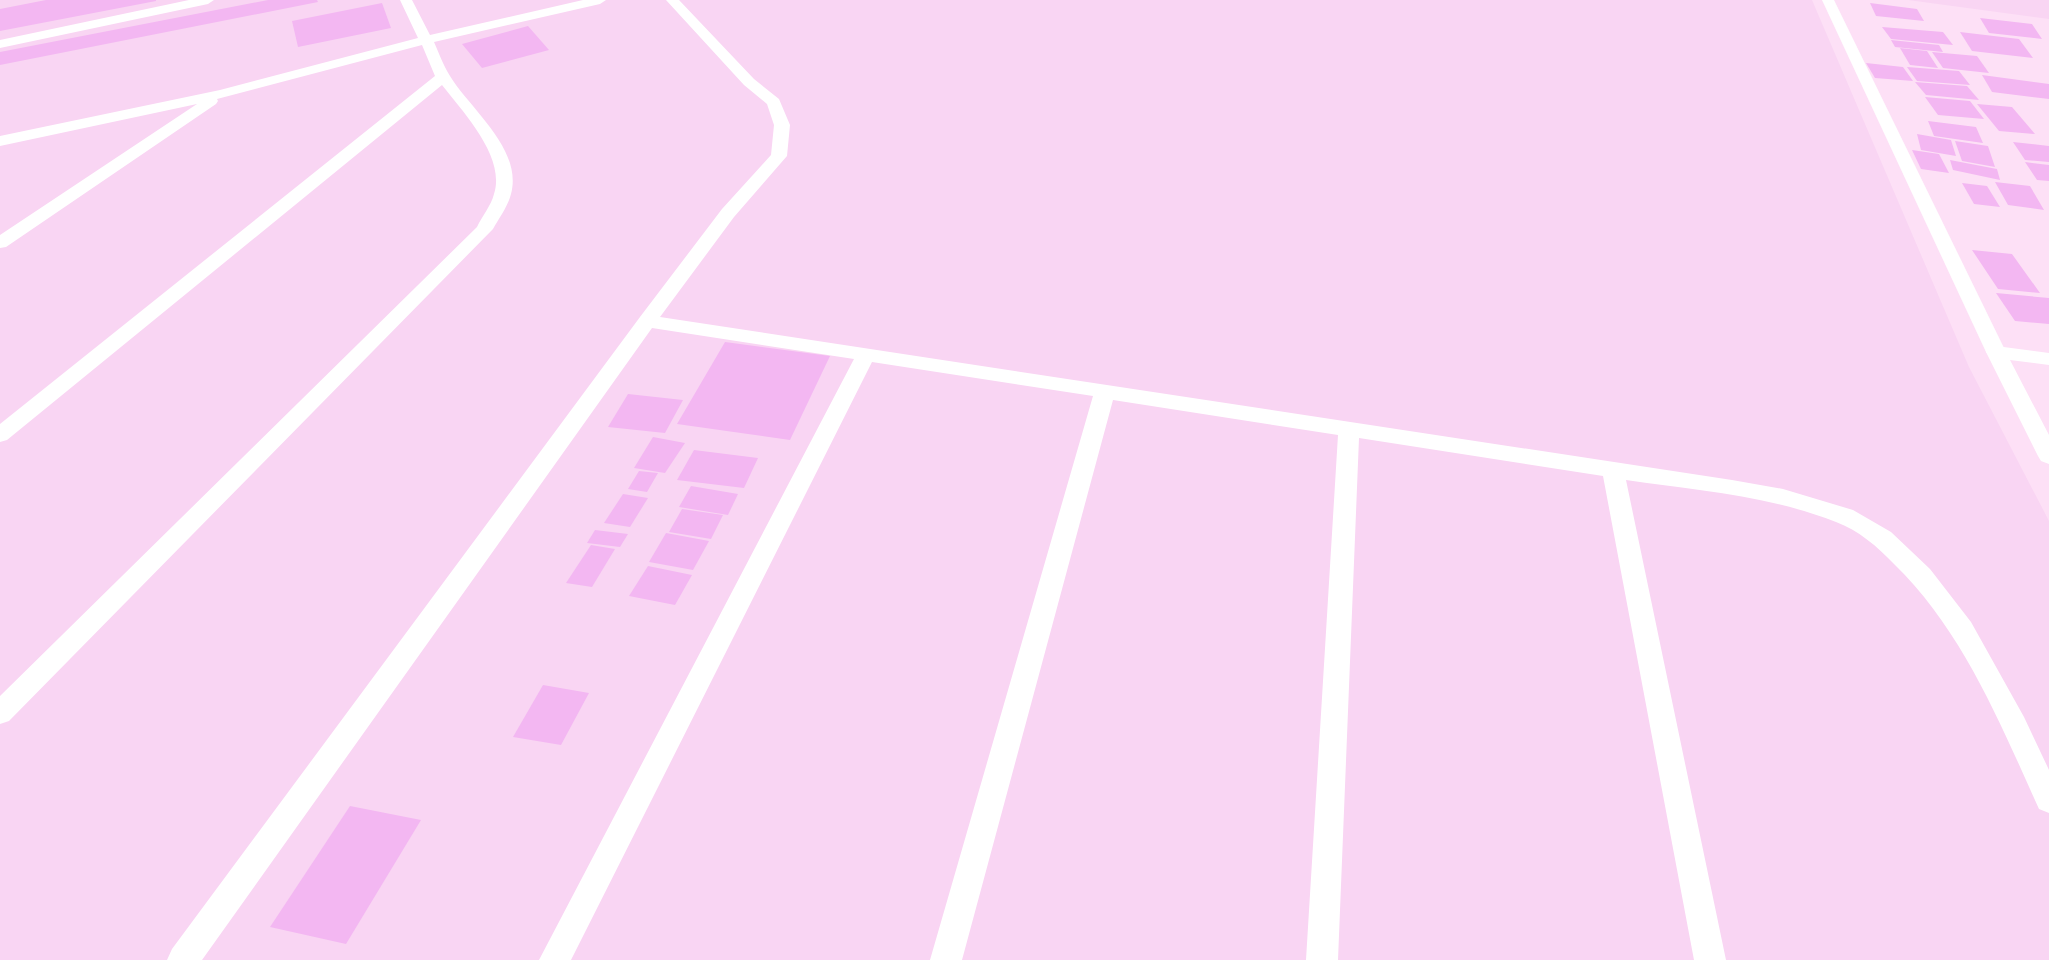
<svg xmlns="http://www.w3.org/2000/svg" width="2049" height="960" font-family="'Exo 2',sans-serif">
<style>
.residential{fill:#f9d5f3}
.building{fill:#f3b7f2}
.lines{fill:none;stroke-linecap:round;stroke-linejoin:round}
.minor{fill:#fff;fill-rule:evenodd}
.tertiary{fill:#fff;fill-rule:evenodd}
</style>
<rect width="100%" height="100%" fill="#fde0f6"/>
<!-- residential -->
<g class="residential">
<polygon points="0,0 1812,0 1969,367 2049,521 2049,960 0,960"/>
<polygon points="1908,0 2049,0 2049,19"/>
</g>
<!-- building -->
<g class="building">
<polygon points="46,0 156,0 156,1 0,31 0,9"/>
<polygon points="268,0 317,0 318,2 0,65 0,52"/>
<polygon points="382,3 391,28 298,47 292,21"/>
<polygon points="1870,3 1917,9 1924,21 1876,16"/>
<polygon points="1980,18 2032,24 2042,39 1989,33"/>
<polygon points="528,26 549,50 482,68 462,44"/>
<polygon points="1882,27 1943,32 1953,45 1891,39"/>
<polygon points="1960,32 2019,39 2033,58 1972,51"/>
<polygon points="1891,40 1939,45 1943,52 1895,47"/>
<polygon points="1900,48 1927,51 1938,68 1910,65"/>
<polygon points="1932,52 1977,56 1989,73 1943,68"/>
<polygon points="1866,63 1903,67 1913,81 1875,78"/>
<polygon points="1907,67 1959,71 1970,85 1917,81"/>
<polygon points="1982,75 2049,84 2049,99 1992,92"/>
<polygon points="1915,82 1967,86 1979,100 1926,95"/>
<polygon points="1925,97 1970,101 1984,119 1938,115"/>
<polygon points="1977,104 2012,107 2035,134 1999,131"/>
<polygon points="1928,121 1976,127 1983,143 1934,136"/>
<polygon points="1917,134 1951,140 1956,156 1921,150"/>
<polygon points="1955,141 1988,146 1995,167 1962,161"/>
<polygon points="2013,142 2049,146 2049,162 2025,160"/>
<polygon points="1912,150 1939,154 1949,173 1921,169"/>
<polygon points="1950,160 1997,169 2000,180 1953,170"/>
<polygon points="2025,162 2049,165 2049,181 2037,180"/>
<polygon points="1995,182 2030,186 2044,210 2008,205"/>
<polygon points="1962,183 1987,186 2000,207 1974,204"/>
<polygon points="1972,250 2012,254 2040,293 1998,289"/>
<polygon points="1996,293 2049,298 2049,324 2015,321"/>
<polygon points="725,342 830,356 790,440 677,424"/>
<polygon points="628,394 683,400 665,433 608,427"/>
<polygon points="653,437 685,443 665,473 634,468"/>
<polygon points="694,450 758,458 744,488 677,480"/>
<polygon points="639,471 658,473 647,492 628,489"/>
<polygon points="691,486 738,494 728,515 679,507"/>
<polygon points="623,494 648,498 630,527 604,523"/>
<polygon points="682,509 723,515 711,539 669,532"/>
<polygon points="595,530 628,534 620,547 587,543"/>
<polygon points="666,533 709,541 693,570 649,562"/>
<polygon points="591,545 615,549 592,587 566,583"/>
<polygon points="648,566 692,575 675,605 629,596"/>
<polygon points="543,685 589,693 561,745 513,737"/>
<polygon points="350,806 421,820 346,944 270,927"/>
</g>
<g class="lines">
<!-- minor -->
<g class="minor">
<polygon points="189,0 214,0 208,4 0,48 0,40"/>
<path d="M400,0H412L430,35L583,0H606L600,4L434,42C439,53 443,65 450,76C470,109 523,149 511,194C508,206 499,218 493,229L9,721L0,724V696L477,227C482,216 491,206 494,194C506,157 463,112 442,85L7,440L0,442V424L435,76L422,45L217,99L218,101L216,104L6,247L0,248V235L197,104L0,146V136L220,90L418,38Z"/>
<path d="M666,0H679L754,79L779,99L790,125L787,156L734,217L660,317L1732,480L1783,489L1853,510L1891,532L1930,569L1971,622L2024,717L2049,770V813L2039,809C2000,723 1963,631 1894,564C1878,547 1858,530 1836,522C1770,496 1696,490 1626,480L1726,960H1694L1603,476L1359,438L1338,960H1306L1338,435L1113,400L962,960H930L1093,396L872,362L571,960H539L854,359L652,328L202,960H167L172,949L640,317L722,209L771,155L774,125L767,104L744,85Z"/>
<polygon points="1822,0 1834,0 2006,352 2003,356 1996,358 1989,356 1986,352"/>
</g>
<!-- tertiary -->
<polygon class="tertiary" points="1996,346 2049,353 2049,365 2010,360 2049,435 2049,464 2041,461 2038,456 1986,352 1989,348"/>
</g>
</svg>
